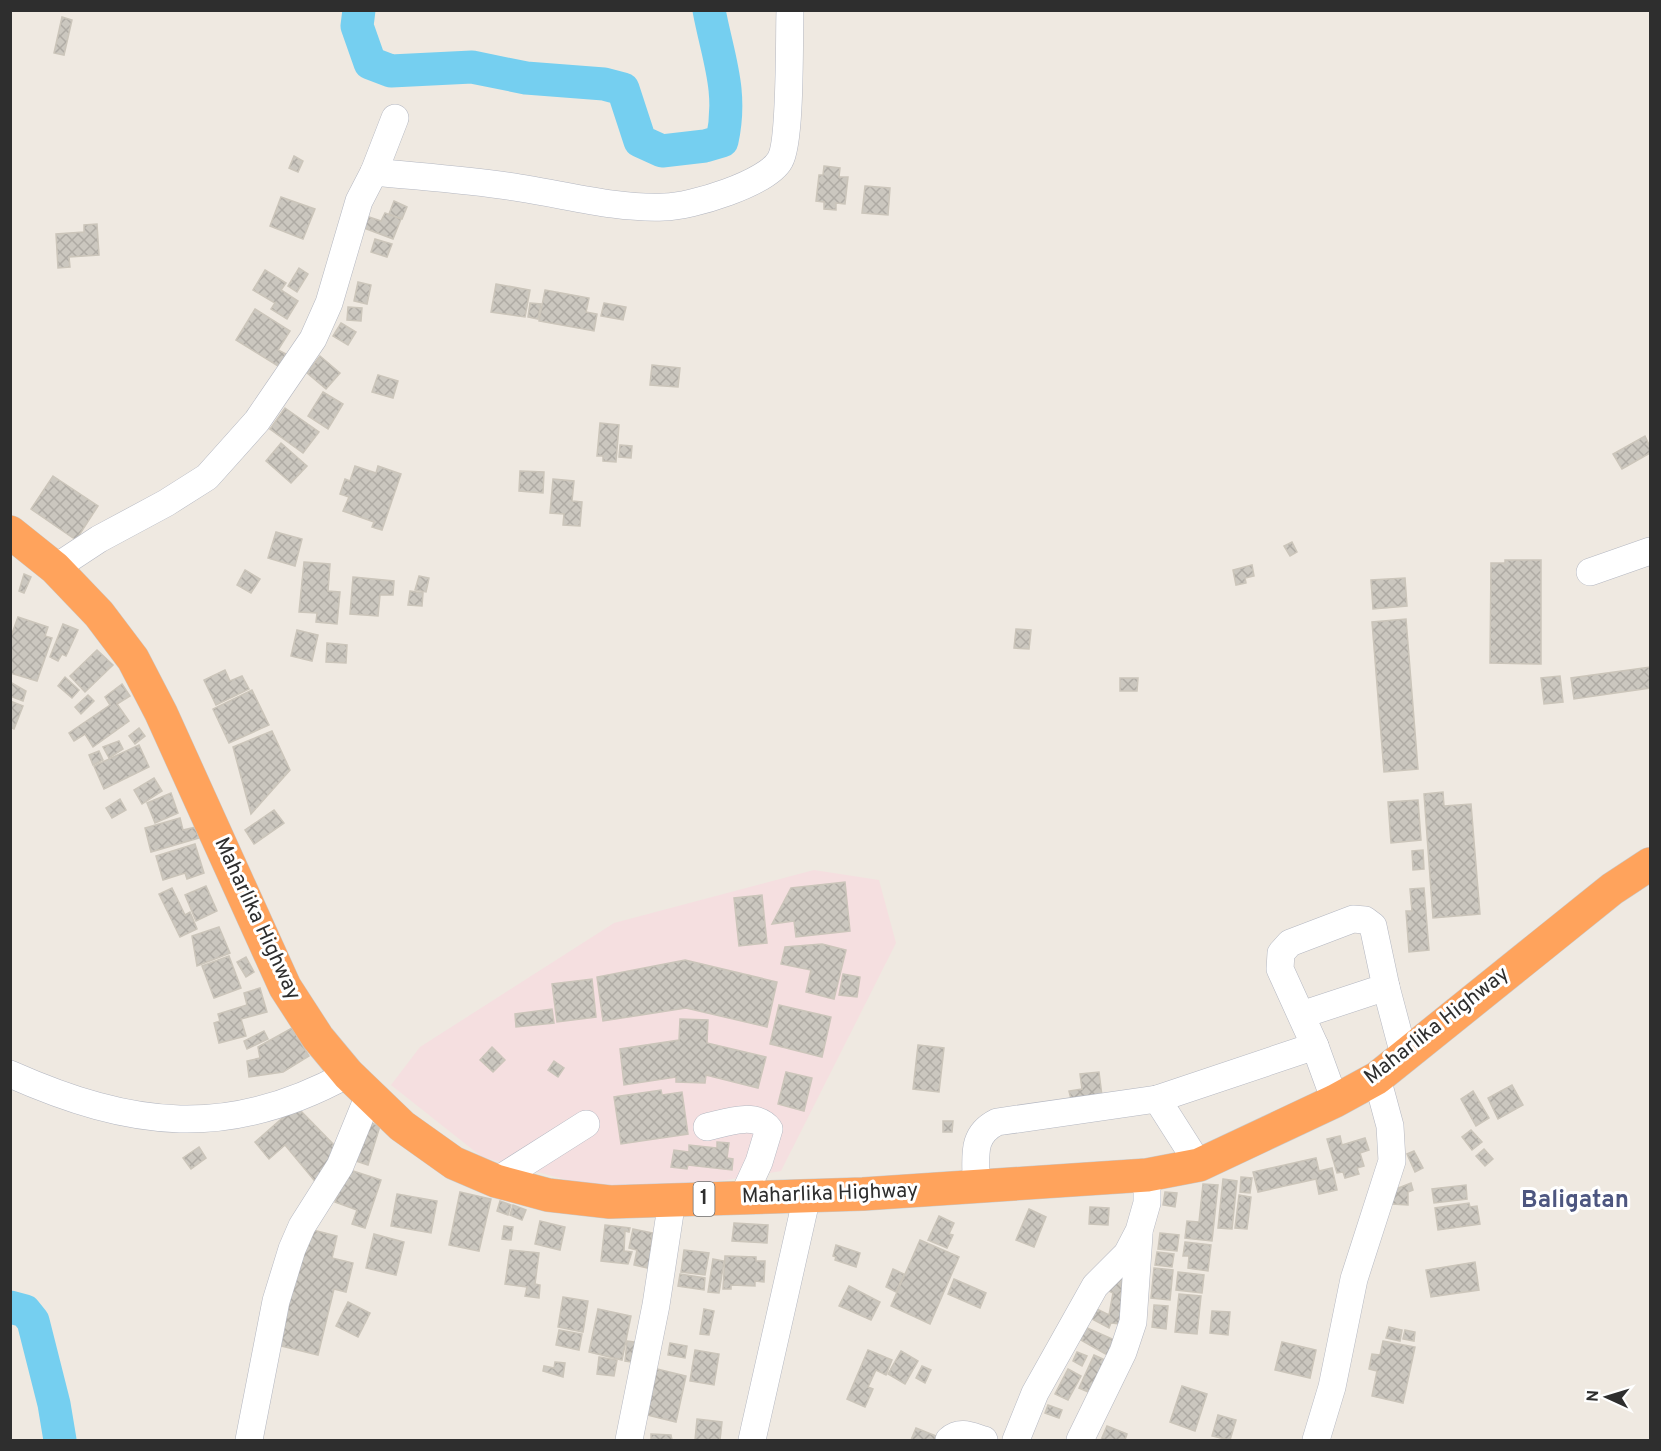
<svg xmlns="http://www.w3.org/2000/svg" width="1661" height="1451" font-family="Overpass,sans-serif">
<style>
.medical{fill:#f5dfe0}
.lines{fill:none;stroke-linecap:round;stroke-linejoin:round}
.river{stroke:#75cff0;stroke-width:33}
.building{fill:url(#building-cross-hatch);stroke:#cbc5ba;stroke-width:1.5}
.minor-casing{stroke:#b4b7c1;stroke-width:28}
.highway-casing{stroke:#c9c9c9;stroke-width:34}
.minor{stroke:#fff;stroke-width:27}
.highway{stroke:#ffa35c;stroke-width:33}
.labels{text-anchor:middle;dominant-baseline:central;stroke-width:6;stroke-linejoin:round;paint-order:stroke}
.shield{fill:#fff;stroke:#6d6d6d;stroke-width:1.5}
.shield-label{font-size:20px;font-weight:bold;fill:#2e2e2e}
.street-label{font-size:21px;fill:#2e2e2e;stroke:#fff}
.quarter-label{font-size:24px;font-weight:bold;fill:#4d5680;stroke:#fff}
</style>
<defs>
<pattern id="building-cross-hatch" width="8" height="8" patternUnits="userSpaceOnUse" patternTransform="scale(1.5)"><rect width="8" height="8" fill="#cbc7bf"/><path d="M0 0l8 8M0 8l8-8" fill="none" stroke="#afaba4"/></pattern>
</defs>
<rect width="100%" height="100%" fill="#efe9e1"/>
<!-- medical -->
<polygon class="medical" points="814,870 879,880 896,943 781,1171 678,1188 589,1186 482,1157 391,1085 420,1047 614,923"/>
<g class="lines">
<!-- river -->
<g class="river">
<path d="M359,10L357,26L370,63L391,71L472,67L526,78L604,84L623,89L640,141L662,151L705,146L722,141C733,91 718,58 709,10"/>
<polyline points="10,1307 25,1311 33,1321 54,1404 60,1440"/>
</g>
</g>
<!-- building -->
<g class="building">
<polygon points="62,17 72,20 64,55 54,53"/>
<polygon points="294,156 303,161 298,172 289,168"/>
<polygon points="824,166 840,168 839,177 848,177 845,204 836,203 836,210 824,209 824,202 816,201 819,175 823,175"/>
<polygon points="865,186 890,188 888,215 862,213"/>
<polygon points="281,197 315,209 303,239 270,226"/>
<polygon points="394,201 407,207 402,219 389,214"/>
<polygon points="385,213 401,219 393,239 364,228 369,217 381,221"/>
<polygon points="97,224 99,255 69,257 70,267 58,268 56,234 84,232 84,225"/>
<polygon points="375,239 392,244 387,257 371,252"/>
<polygon points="299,268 308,274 297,292 288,286"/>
<polygon points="265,270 286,283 281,290 298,301 287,319 271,309 275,303 253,290"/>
<polygon points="358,282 371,285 367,304 354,301"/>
<polygon points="496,284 530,290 525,317 491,312"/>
<polygon points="545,290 589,298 586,312 597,314 594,331 539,321"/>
<polygon points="530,303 541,304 538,319 528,317"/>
<polygon points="604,303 626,307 623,320 601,316"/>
<polygon points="348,307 362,308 361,321 347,320"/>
<polygon points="255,309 290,331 278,350 286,354 278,366 236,340"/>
<polygon points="341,323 356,332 348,345 333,336"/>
<polygon points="320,356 340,373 326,389 307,373"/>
<polygon points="652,365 680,368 678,387 650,385"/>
<polygon points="378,375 398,381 393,398 372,392"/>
<polygon points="323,392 343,404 328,429 308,416"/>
<polygon points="285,408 319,432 303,453 270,429"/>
<polygon points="600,423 619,425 616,462 603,461 603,456 597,456"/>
<polygon points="1645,436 1650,447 1650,453 1622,469 1613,454"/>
<polygon points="281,443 307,466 291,483 266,461"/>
<polygon points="620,445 632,446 631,458 619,457"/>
<polygon points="355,466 376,473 378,466 401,474 382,530 372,527 374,522 343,511 349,497 340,494 345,479 350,481"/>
<polygon points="520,471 544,472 543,493 519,491"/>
<polygon points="53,476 98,506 76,540 31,509"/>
<polygon points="553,479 574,481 572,501 582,502 580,526 563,525 564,514 550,513"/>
<polygon points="276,532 302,539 295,566 268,558"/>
<polygon points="1292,542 1297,552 1290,556 1284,546"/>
<polygon points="1505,560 1541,560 1541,664 1490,663 1491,563 1505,563"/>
<polygon points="304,562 330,564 328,591 340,592 337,624 316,622 317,613 299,612"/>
<polygon points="1252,565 1254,576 1245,578 1246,583 1236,585 1233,570"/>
<polygon points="245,570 260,579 251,593 237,585"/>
<polygon points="24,574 31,577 24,593 19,591"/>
<polygon points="419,576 429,578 426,592 415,590"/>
<polygon points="353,577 394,581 393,595 380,595 378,616 350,614"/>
<polygon points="1405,578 1407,606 1373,609 1371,580"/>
<polygon points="410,591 423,593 422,606 408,605"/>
<polygon points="18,617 48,627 45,636 52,638 37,681 10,673 10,639"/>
<polygon points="1406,619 1418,769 1384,772 1372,622"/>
<polygon points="63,624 78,630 66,656 62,654 58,661 50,657"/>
<polygon points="1016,629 1031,630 1029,649 1014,648"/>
<polygon points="297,630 318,635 312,661 291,656"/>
<polygon points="327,643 347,645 346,663 326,662"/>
<polygon points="97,650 113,665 85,692 70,676"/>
<polygon points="1650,667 1650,688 1574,699 1571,678"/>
<polygon points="225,670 230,681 242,676 249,689 216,705 204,680"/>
<polygon points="1560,676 1563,702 1544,704 1541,678"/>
<polygon points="65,677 79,690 72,698 58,686"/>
<polygon points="1120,678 1138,678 1137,691 1120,691"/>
<polygon points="10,682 26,691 23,701 10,696"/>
<polygon points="122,684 130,696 117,704 129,721 93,747 85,734 74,741 69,733 110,705 105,697"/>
<polygon points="252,690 269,725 229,743 213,709"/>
<polygon points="88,695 94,701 81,714 75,707"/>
<polygon points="10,701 23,706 14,729 10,727"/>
<polygon points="139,728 145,736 135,744 129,736"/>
<polygon points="272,731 290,770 251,814 233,747"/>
<polygon points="119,741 123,749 109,758 103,747"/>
<polygon points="139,745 149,767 104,789 94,766"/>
<polygon points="99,751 103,760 93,765 89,755"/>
<polygon points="154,778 162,791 142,804 134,790"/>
<polygon points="1443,792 1444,806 1471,804 1480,914 1433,918 1424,794"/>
<polygon points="171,793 178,813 155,823 147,803"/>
<polygon points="120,799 126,810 112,818 106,808"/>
<polygon points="1418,800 1421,840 1391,843 1388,802"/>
<polygon points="274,810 284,823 254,844 245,830"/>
<polygon points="180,818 183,830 196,827 199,838 151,852 145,828"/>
<polygon points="195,844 204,873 187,879 185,873 163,880 156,856"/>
<polygon points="1423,850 1424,869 1413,870 1412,851"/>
<polygon points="845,882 850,931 796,937 794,921 772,924 791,888"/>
<polygon points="206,886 217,911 196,921 185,895"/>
<polygon points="172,888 185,915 190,912 197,929 180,937 159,894"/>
<polygon points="1424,888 1429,950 1409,952 1406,911 1412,911 1410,889"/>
<polygon points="762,895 767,943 739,946 734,898"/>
<polygon points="219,927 230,953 197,966 192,936"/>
<polygon points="822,944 846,950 834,999 806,992 811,970 781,964 785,947"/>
<polygon points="229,956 241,988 214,998 202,966"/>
<polygon points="246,957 254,972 246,977 237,962"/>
<polygon points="685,960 777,982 767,1027 686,1008 603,1021 597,977"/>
<polygon points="843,974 860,977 857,997 839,995"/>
<polygon points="592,979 596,1017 557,1022 552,984"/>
<polygon points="260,988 267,1012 241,1019 246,1036 219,1043 214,1023 220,1021 218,1014 247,1005 244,993"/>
<polygon points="779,1005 831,1017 822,1057 770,1044"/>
<polygon points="552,1009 554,1023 516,1027 515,1014"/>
<polygon points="680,1019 708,1020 707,1043 766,1057 758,1088 706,1075 705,1083 676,1082 676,1077 624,1085 620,1049 679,1040"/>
<polygon points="292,1028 309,1056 283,1072 249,1077 247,1061 260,1058 258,1047"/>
<polygon points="264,1031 268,1039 247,1049 244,1041"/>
<polygon points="918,1045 944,1048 939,1092 913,1089"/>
<polygon points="492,1047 505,1060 493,1072 480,1060"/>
<polygon points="554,1061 564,1068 558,1077 548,1070"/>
<polygon points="786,1072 812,1078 804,1111 778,1104"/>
<polygon points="1099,1072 1102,1096 1072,1103 1069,1091 1082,1089 1080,1074"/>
<polygon points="1512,1085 1523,1105 1498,1119 1488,1098"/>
<polygon points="661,1090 662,1095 682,1092 688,1134 621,1144 614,1097"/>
<polygon points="1473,1091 1489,1118 1476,1126 1461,1099"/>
<polygon points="296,1106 337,1148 318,1185 285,1145 269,1159 255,1142"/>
<polygon points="365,1121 380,1126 368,1165 353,1160"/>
<polygon points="943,1121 953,1121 952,1132 943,1132"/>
<polygon points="1471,1130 1482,1142 1472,1150 1462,1137"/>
<polygon points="1340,1136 1342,1145 1365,1138 1369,1150 1360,1153 1364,1166 1357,1168 1359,1174 1345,1178 1343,1172 1337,1173 1327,1139"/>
<polygon points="717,1142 729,1143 727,1158 733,1159 732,1170 688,1165 687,1169 671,1167 674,1150 689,1152 689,1145 717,1148"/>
<polygon points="199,1147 206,1158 191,1169 183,1158"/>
<polygon points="1484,1149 1493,1159 1485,1166 1476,1156"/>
<polygon points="1414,1151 1423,1168 1415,1172 1407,1154"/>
<polygon points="1316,1158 1319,1171 1332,1168 1337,1190 1319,1194 1316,1179 1258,1192 1253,1172"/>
<polygon points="347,1169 381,1180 365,1228 352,1224 357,1210 335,1202"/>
<polygon points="1241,1177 1252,1178 1250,1193 1240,1192"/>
<polygon points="1223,1179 1237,1181 1232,1229 1218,1228"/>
<polygon points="1411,1183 1413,1190 1408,1192 1408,1205 1392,1204 1393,1190"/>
<polygon points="1203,1184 1218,1185 1212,1241 1185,1238 1187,1221 1199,1222"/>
<polygon points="1466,1185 1467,1199 1434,1203 1432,1189"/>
<polygon points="460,1192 491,1199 479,1251 449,1245"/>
<polygon points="1165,1192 1177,1193 1175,1207 1163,1205"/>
<polygon points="397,1194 437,1201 431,1233 391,1226"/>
<polygon points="1239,1195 1251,1197 1247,1229 1235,1228"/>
<polygon points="500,1201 511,1205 508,1215 497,1211"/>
<polygon points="1469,1203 1470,1207 1477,1206 1480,1224 1438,1230 1435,1208"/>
<polygon points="513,1205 526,1210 522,1220 510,1215"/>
<polygon points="1090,1207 1109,1208 1108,1225 1089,1224"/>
<polygon points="1029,1209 1046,1217 1034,1247 1016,1240"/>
<polygon points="939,1216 954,1223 949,1234 953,1235 947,1248 928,1240"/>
<polygon points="540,1221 565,1227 560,1250 535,1244"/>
<polygon points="734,1223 768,1225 767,1243 732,1241"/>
<polygon points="605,1225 630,1228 629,1232 625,1231 624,1251 632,1252 628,1264 601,1261"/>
<polygon points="504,1226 513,1227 511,1240 502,1239"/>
<polygon points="305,1228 337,1236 332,1258 353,1263 346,1292 334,1289 318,1355 277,1345"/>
<polygon points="633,1229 653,1233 651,1245 657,1246 652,1269 634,1265 637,1250 629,1248"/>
<polygon points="1160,1233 1179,1235 1177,1251 1158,1249"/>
<polygon points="374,1234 404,1242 396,1275 366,1268"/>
<polygon points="920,1240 959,1257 930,1324 891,1306"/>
<polygon points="1185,1242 1211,1245 1208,1271 1188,1268 1189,1256 1183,1256"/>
<polygon points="836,1245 860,1253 856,1267 835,1260 836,1257 833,1256"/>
<polygon points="510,1250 539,1253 535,1284 540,1285 539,1298 525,1296 527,1287 505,1284"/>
<polygon points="684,1250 709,1253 705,1275 681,1272"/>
<polygon points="1157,1252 1174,1254 1172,1267 1155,1265"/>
<polygon points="725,1256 756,1257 756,1261 765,1261 764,1282 755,1281 755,1286 731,1285 731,1289 723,1289"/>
<polygon points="713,1259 724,1261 719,1293 708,1292"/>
<polygon points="1475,1262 1479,1290 1431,1297 1426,1270"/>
<polygon points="1154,1268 1173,1270 1170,1300 1151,1298"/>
<polygon points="893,1269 904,1274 896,1292 886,1287"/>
<polygon points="1116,1272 1128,1278 1121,1293 1126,1294 1120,1324 1111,1323 1109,1328 1092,1319 1097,1309 1109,1315 1113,1293 1107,1290"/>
<polygon points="1178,1272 1204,1275 1202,1293 1176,1290"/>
<polygon points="680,1274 705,1278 704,1290 678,1286"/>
<polygon points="954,1279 986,1293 980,1308 948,1294"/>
<polygon points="849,1286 880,1302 871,1320 839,1306"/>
<polygon points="1179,1294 1201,1296 1197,1334 1175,1332"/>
<polygon points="563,1297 588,1301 583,1332 558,1327"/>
<polygon points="348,1302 370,1313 358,1337 336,1326"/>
<polygon points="1154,1305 1168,1306 1166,1329 1152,1327"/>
<polygon points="598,1309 631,1316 622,1360 589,1352"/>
<polygon points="704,1309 714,1311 709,1335 700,1334"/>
<polygon points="1212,1311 1230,1312 1228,1335 1210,1333"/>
<polygon points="1085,1327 1117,1341 1109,1356 1079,1339"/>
<polygon points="1389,1327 1402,1330 1400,1341 1386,1338"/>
<polygon points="559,1330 582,1334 579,1350 556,1345"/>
<polygon points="1405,1330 1415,1332 1414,1341 1403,1339"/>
<polygon points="627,1341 641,1343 639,1363 625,1361"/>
<polygon points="1383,1341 1415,1347 1403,1403 1372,1396 1377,1371 1369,1369 1372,1354 1380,1355"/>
<polygon points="1282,1342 1316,1350 1310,1378 1275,1370"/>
<polygon points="670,1343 687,1346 685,1358 668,1355"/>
<polygon points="695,1350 719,1354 714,1385 690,1381"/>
<polygon points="868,1350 892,1360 886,1375 876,1370 868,1387 873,1389 865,1407 847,1399"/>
<polygon points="901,1351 918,1361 905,1384 888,1374"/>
<polygon points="1077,1352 1087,1356 1082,1366 1073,1361"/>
<polygon points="1094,1355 1107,1361 1093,1394 1079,1388"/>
<polygon points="599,1357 617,1360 614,1376 597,1374"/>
<polygon points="555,1362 565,1363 563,1377 543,1371 544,1366 554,1368"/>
<polygon points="922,1366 931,1370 925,1383 916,1378"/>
<polygon points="653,1368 686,1376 676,1422 643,1414"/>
<polygon points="1068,1369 1081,1376 1068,1400 1055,1394"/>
<polygon points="1182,1386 1207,1394 1195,1431 1170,1422"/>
<polygon points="1048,1405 1062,1410 1059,1418 1045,1413"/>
<polygon points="1218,1415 1236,1420 1230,1440 1212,1436"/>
<polygon points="697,1419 722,1422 720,1440 695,1440"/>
<polygon points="1107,1426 1127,1434 1125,1440 1101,1440"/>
<polygon points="916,1428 936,1436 935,1440 911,1440"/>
<polygon points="651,1434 671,1435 672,1440 651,1440"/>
</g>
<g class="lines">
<defs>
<g id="minor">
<path d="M374,172C423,177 472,180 520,188C567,195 616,209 664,207C691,207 768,183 780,160C791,142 789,38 790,10"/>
<polyline points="55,568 99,539 166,503 207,477 257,421 313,339 329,303 359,201 374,172 395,118"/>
<polyline points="1590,572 1650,551"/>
<polyline points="1386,987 1404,1055"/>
<polyline points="1301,1015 1386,987 1373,926 1365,920 1353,919 1290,943 1281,953 1280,969 1315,1046 1335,1101"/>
<path d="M10,1074C132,1128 228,1140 348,1074"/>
<polyline points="1157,1099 1199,1165"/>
<path d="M707,1127C725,1123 755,1111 769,1129L759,1162L742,1199"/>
<polyline points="496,1181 586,1124"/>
<path d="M976,1187C977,1159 969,1136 997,1122L1157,1099L1315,1046"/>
<polyline points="249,1440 276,1301 292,1249 302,1226 340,1166 369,1095"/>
<polyline points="629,1440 656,1305 672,1200"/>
<polyline points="752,1440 807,1196"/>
<path d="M949,1440C960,1430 971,1436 984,1440"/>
<polyline points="1016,1440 1035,1393 1095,1286 1127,1254 1139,1231 1147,1203 1147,1175"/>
<polyline points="1080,1440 1123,1352 1133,1322 1139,1235"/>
<polyline points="1316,1440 1332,1387 1354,1279 1392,1161 1390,1126 1377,1078"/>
</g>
<polyline id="highway" points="10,532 55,568 99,614 133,659 161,713 285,987 318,1038 348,1074 402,1126 454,1163 496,1181 548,1195 610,1202 863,1194 1147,1175 1199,1165 1335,1101 1377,1078 1612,889 1650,864"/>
</defs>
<!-- minor casing -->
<use href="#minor" class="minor-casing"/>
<!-- highway casing -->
<use href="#highway" class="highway-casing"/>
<!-- minor -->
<use href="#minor" class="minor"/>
<!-- highway -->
<use href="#highway" class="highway"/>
</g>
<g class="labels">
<!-- shield labels -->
<rect class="shield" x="693.5" y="1182" width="21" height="34" rx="4.5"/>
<g class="shield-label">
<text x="704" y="1199">1</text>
</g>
<!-- street labels -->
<g class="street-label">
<text transform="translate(257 919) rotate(65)">Maharlika Highway</text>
<text transform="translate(1437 1026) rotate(-38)">Maharlika Highway</text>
<text transform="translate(830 1194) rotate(-2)">Maharlika Highway</text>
</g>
<!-- quarter labels -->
<g class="quarter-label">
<text x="1575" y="1201">Baligatan</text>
</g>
</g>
<!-- border -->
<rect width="1661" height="1451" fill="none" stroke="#2e2e2e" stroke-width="24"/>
<!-- north arrow -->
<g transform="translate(1607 1397) rotate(274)" stroke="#ffffff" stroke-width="4.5" paint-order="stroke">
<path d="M0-4.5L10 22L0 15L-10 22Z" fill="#2e2e2e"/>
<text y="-9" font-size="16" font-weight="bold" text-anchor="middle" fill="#2e2e2e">N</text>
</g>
</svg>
